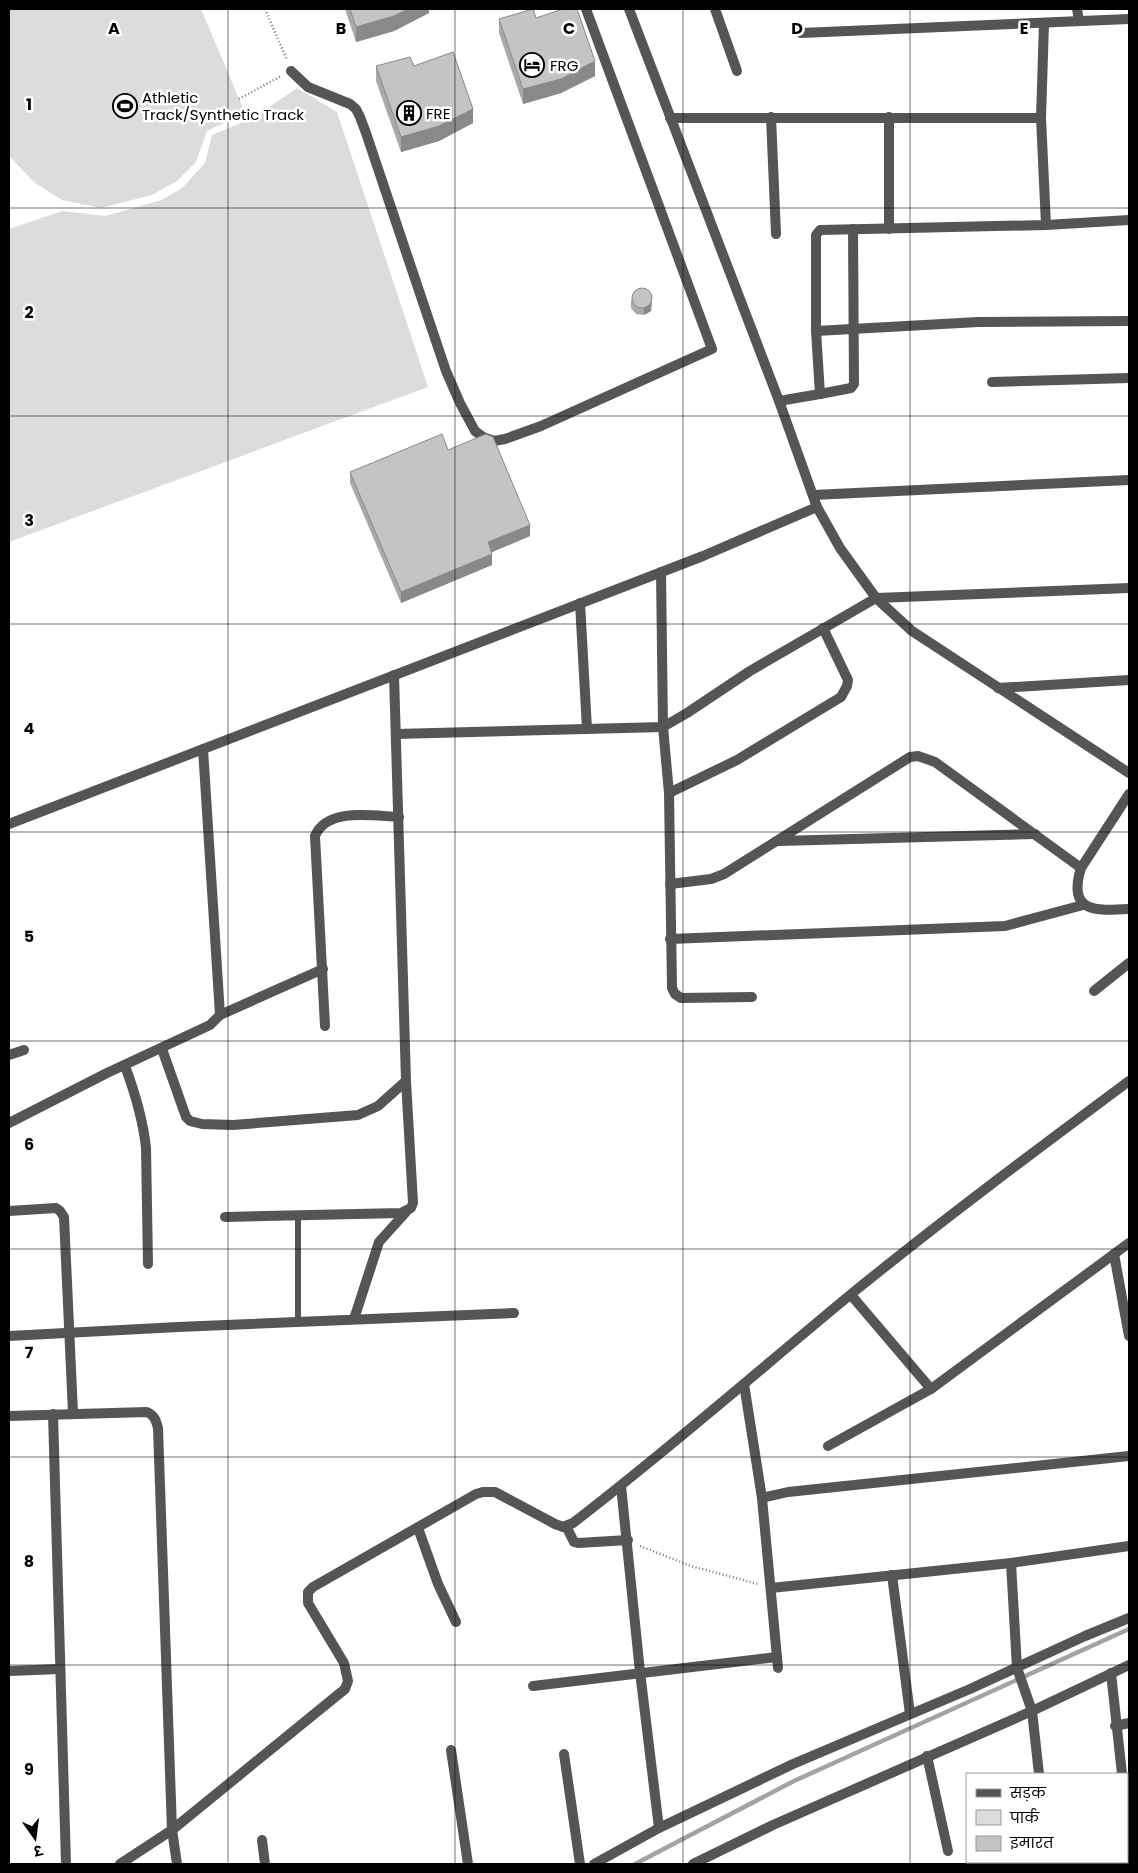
<svg xmlns="http://www.w3.org/2000/svg" width="1138" height="1873" font-family="Poppins,'Noto Sans Devanagari',sans-serif">
<style>
.green{fill:#dcdcdc}
.lines{fill:none;stroke-linecap:round;stroke-linejoin:round}
.stream{stroke:#a3a3a3;stroke-width:4.5}
.path{stroke:#777;stroke-width:2.5;stroke-dasharray:1 2.5;stroke-linecap:butt}
.lane{stroke:#555;stroke-width:6}
.street{stroke:#555;stroke-width:10}
.wall{fill:#a9a9a9}
.shaded-wall{fill:#898989}
.building{fill:#c4c4c4;stroke:#898989}
.grid{fill:none;stroke:#000;stroke-width:1;stroke-opacity:0.55}
.labels{text-anchor:middle;dominant-baseline:central;stroke-width:5;stroke-linejoin:round;paint-order:stroke}
.poi-label{font-size:15px;fill:#000;stroke:#fff;text-anchor:start}
.grid-label{font-size:16px;text-anchor:middle;font-weight:bold;fill:#000;stroke:#fff;stroke-width:5;stroke-linejoin:round;paint-order:stroke}
</style>
<rect width="100%" height="100%" fill="#fff"/>
<!-- green -->
<g class="green">
<polygon points="9,9 201,9 245,113 207,131 196,162 177,181 152,195 101,208 62,200 35,183 9,156"/>
<polygon points="297,88 337,112 428,387 9,542 9,229 62,211 105,216 162,200 182,188 205,163 212,135 253,118"/>
</g>
<g class="lines">
<!-- stream -->
<polyline class="stream" points="635,1864 794,1781 1129,1629"/>
<!-- path -->
<g class="path">
<polyline points="265,9 287,60"/>
<polyline points="239,99 281,76"/>
<polyline points="640,1546 691,1566 758,1584"/>
</g>
<!-- lane -->
<polyline class="lane" points="298,1322 298,1216"/>
<!-- street -->
<g class="street">
<polyline points="629,9 779,401 817,507 840,548 876,598 912,631 1129,773"/>
<polyline points="715,9 737,71"/>
<polyline points="1077,9 1079,21"/>
<polyline points="1044,23 1041,118 1046,225"/>
<polyline points="801,33 1129,19"/>
<polyline points="291,71 308,87 350,104 356,109 360,117 366,133 446,371 460,403 475,431 483,437 494,441 505,439 541,426 712,349 586,9"/>
<polyline points="771,117 776,234"/>
<polyline points="889,117 889,229"/>
<polyline points="670,118 1041,118"/>
<polyline points="816,331 978,322 1129,321"/>
<polyline points="992,382 1129,378"/>
<polyline points="820,394 851,388 854,384 853,229"/>
<polyline points="779,401 820,394 816,331 816,235 820,230 1046,225 1129,220"/>
<polyline points="813,495 1129,480"/>
<polyline points="661,572 663,727 669,793 672,988 675,994 681,998 752,997"/>
<polyline points="580,603 587,729"/>
<polyline points="998,688 1129,680"/>
<polyline points="396,734 663,727 687,713 750,671 876,598 1129,588"/>
<polyline points="669,793 737,760 841,697 847,686 848,680 823,628"/>
<path d="M1129,794L1081,868C1067,913 1096,911 1129,909"/>
<polyline points="9,824 703,556 817,507"/>
<polyline points="779,841 1035,834"/>
<polyline points="670,884 711,879 724,874 910,757 918,756 935,762 1081,868"/>
<polyline points="670,939 1005,926 1083,905"/>
<polyline points="1094,991 1129,963"/>
<polyline points="220,1015 323,969"/>
<path d="M325,1026L315,836C327,807 373,816 399,817"/>
<polyline points="162,1049 186,1117 190,1121 202,1124 233,1125 358,1115 378,1106 406,1081"/>
<polyline points="9,1055 24,1050"/>
<path d="M125,1066C135,1093 143,1119 146,1148L148,1264"/>
<polyline points="9,1123 107,1073 210,1025 220,1015 203,749"/>
<polyline points="9,1211 56,1208 60,1211 64,1217 73,1413"/>
<polyline points="225,1217 401,1213 411,1208 413,1203 406,1081 394,675"/>
<polyline points="1114,1254 1129,1336"/>
<polyline points="851,1295 931,1389"/>
<polyline points="354,1319 379,1242 406,1212"/>
<polyline points="9,1336 178,1327 514,1313"/>
<polyline points="744,1384 762,1498 778,1668"/>
<polyline points="53,1414 66,1864"/>
<path d="M9,1416L147,1412C154,1415 156,1420 158,1428L172,1830L177,1864"/>
<polyline points="828,1446 931,1389 1129,1243"/>
<polyline points="621,1486 640,1672 659,1828"/>
<polyline points="762,1498 788,1492 1129,1456"/>
<polyline points="566,1526 574,1542 578,1543 628,1540"/>
<polyline points="418,1528 438,1584 456,1622"/>
<polyline points="1011,1563 1017,1668 1032,1711 1039,1774"/>
<polyline points="892,1575 910,1714"/>
<polyline points="771,1588 1011,1563 1129,1546"/>
<polyline points="9,1671 60,1669"/>
<polyline points="1111,1673 1122,1774"/>
<polyline points="533,1686 777,1657"/>
<polyline points="1115,1726 1129,1723"/>
<polyline points="451,1750 468,1864"/>
<polyline points="564,1754 580,1864"/>
<polyline points="927,1756 948,1851"/>
<polyline points="262,1840 265,1864"/>
<path d="M120,1864L172,1830L345,1689L348,1681L344,1663L308,1603V1592L313,1587L476,1494L483,1492H495L555,1524L563,1527L573,1523C668,1450 758,1371 850,1295C941,1221 1035,1151 1129,1081"/>
<polyline points="594,1864 659,1828 793,1764 970,1689 1085,1636 1129,1618"/>
<polyline points="693,1864 773,1825 1032,1711 1129,1665"/>
</g>
</g>
<!-- wall -->
<g class="wall">
<polygon points="345,9 429,9 429,13 394,31 356,42"/>
<polygon points="536,18 595,76 561,93 523,104 499,33 499,19"/>
<polygon points="376,66 414,66 473,123 439,141 401,152 376,81"/>
<polygon points="631,300 652,303 651,311 644,315 636,314 631,308"/>
<polygon points="350,472 530,536 491,552 492,565 401,603 350,483"/>
</g>
<!-- shaded-wall -->
<g class="shaded-wall">
<polygon points="408,9 429,9 429,13 394,31 356,42 356,27"/>
<polygon points="595,61 595,76 561,93 523,104 523,89"/>
<polygon points="473,109 473,123 439,141 401,152 401,137"/>
<polygon points="652,295 651,311 644,315 644,308"/>
<polygon points="530,525 530,536 488,554 488,542"/>
<polygon points="492,554 492,565 401,603 401,592"/>
</g>
<!-- building -->
<g class="building">
<polygon points="350,9 408,9 394,16 356,27"/>
<polygon points="533,9 536,18 563,9 577,9 595,61 561,79 523,89 499,19"/>
<polygon points="453,52 473,109 439,126 401,137 376,66 410,57 414,66"/>
<circle cx="642" cy="298" r="10"/>
<polygon points="442,434 448,450 486,434 493,437 530,525 488,542 492,554 401,592 350,472"/>
</g>
<!-- grid -->
<path class="grid" d="M228,9V1864M455,9V1864M683,9V1864M910,9V1864M9,208H1129M9,416H1129M9,624H1129M9,832H1129M9,1041H1129M9,1249H1129M9,1457H1129M9,1665H1129"/>
<!-- icons -->
<defs>
<symbol id="hotel-ring" viewBox="-11 -11 22 22"><circle r="9.5" fill="#fff" stroke="#000" stroke-width="1.5"/><path d="M-6-4.5h1.5V1H6V5H4.5V3h-9V5H-6ZM-4 0a1.8 1.8 0 1 1 3.6 0ZM.5 0V-2.5h3Q6-2.5 6 0Z" fill="#000"/></symbol>
<symbol id="stadium-ring" viewBox="-11 -11 22 22"><circle r="9.5" fill="#fff" stroke="#000" stroke-width="1.5"/><path d="M0-5a6.5 5 0 1 0 0 10a6.5 5 0 1 0 0-10ZM-3.5-1.8h7v3.6h-7Z" fill="#000"/></symbol>
<symbol id="building-ring" viewBox="-11 -11 22 22"><circle r="9.5" fill="#fff" stroke="#000" stroke-width="1.5"/><path d="M-4-6H4V6H1V3H-1V6H-4ZM-2.5-4.3h1.7v1.8h-1.7ZM.8-4.3h1.7v1.8H.8ZM-2.5-1h1.7V.8h-1.7ZM.8-1h1.7V.8H.8Z" fill="#000"/></symbol>
</defs>
<g fill-rule="evenodd">
<use href="#hotel-ring" x="518" y="51" width="28" height="28"/>
<use href="#stadium-ring" x="111" y="92" width="28" height="28"/>
<use href="#building-ring" x="395" y="99" width="28" height="28"/>
</g>
<g class="labels">
<!-- poi labels -->
<g class="poi-label">
<text x="550" y="65">FRG</text>
<text x="142" y="97">Athletic<tspan x="142" dy="17">Track/Synthetic Track</tspan></text>
<text x="426" y="113">FRE</text>
</g>
</g>
<g class="grid-label">
<text x="114" y="34">A</text>
<text x="341" y="34">B</text>
<text x="569" y="34">C</text>
<text x="797" y="34">D</text>
<text x="1024" y="34">E</text>
<text x="29" y="110">1</text>
<text x="29" y="318">2</text>
<text x="29" y="526">3</text>
<text x="29" y="734">4</text>
<text x="29" y="942">5</text>
<text x="29" y="1150">6</text>
<text x="29" y="1358">7</text>
<text x="29" y="1567">8</text>
<text x="29" y="1775">9</text>
</g>
<!-- border -->
<rect width="1138" height="1873" fill="none" stroke="#000000" stroke-width="20"/>
<!-- legend -->
<rect x="966" y="1773" width="162" height="90" fill="#ffffff" stroke="#999999"/>
<rect x="976" y="1789" width="25" height="8" fill="#555555" stroke="#999999"/>
<text x="1010" y="1798" font-size="15" fill="#000000">सड़क</text>
<rect x="976" y="1810" width="25" height="15" fill="#dcdcdc" stroke="#999999"/>
<text x="1010" y="1823" font-size="15" fill="#000000">पार्क</text>
<rect x="976" y="1836" width="25" height="15" fill="#c4c4c4" stroke="#999999"/>
<text x="1010" y="1848" font-size="15" fill="#000000">इमारत</text>
<!-- north arrow -->
<g transform="translate(35 1838) rotate(166)" stroke="#ffffff" stroke-width="4" paint-order="stroke">
<path d="M0-4L9 19L0 12L-9 19Z" fill="#000000"/>
<text y="-8" font-size="14" font-weight="bold" text-anchor="middle" fill="#000000">उ</text>
</g>
</svg>
